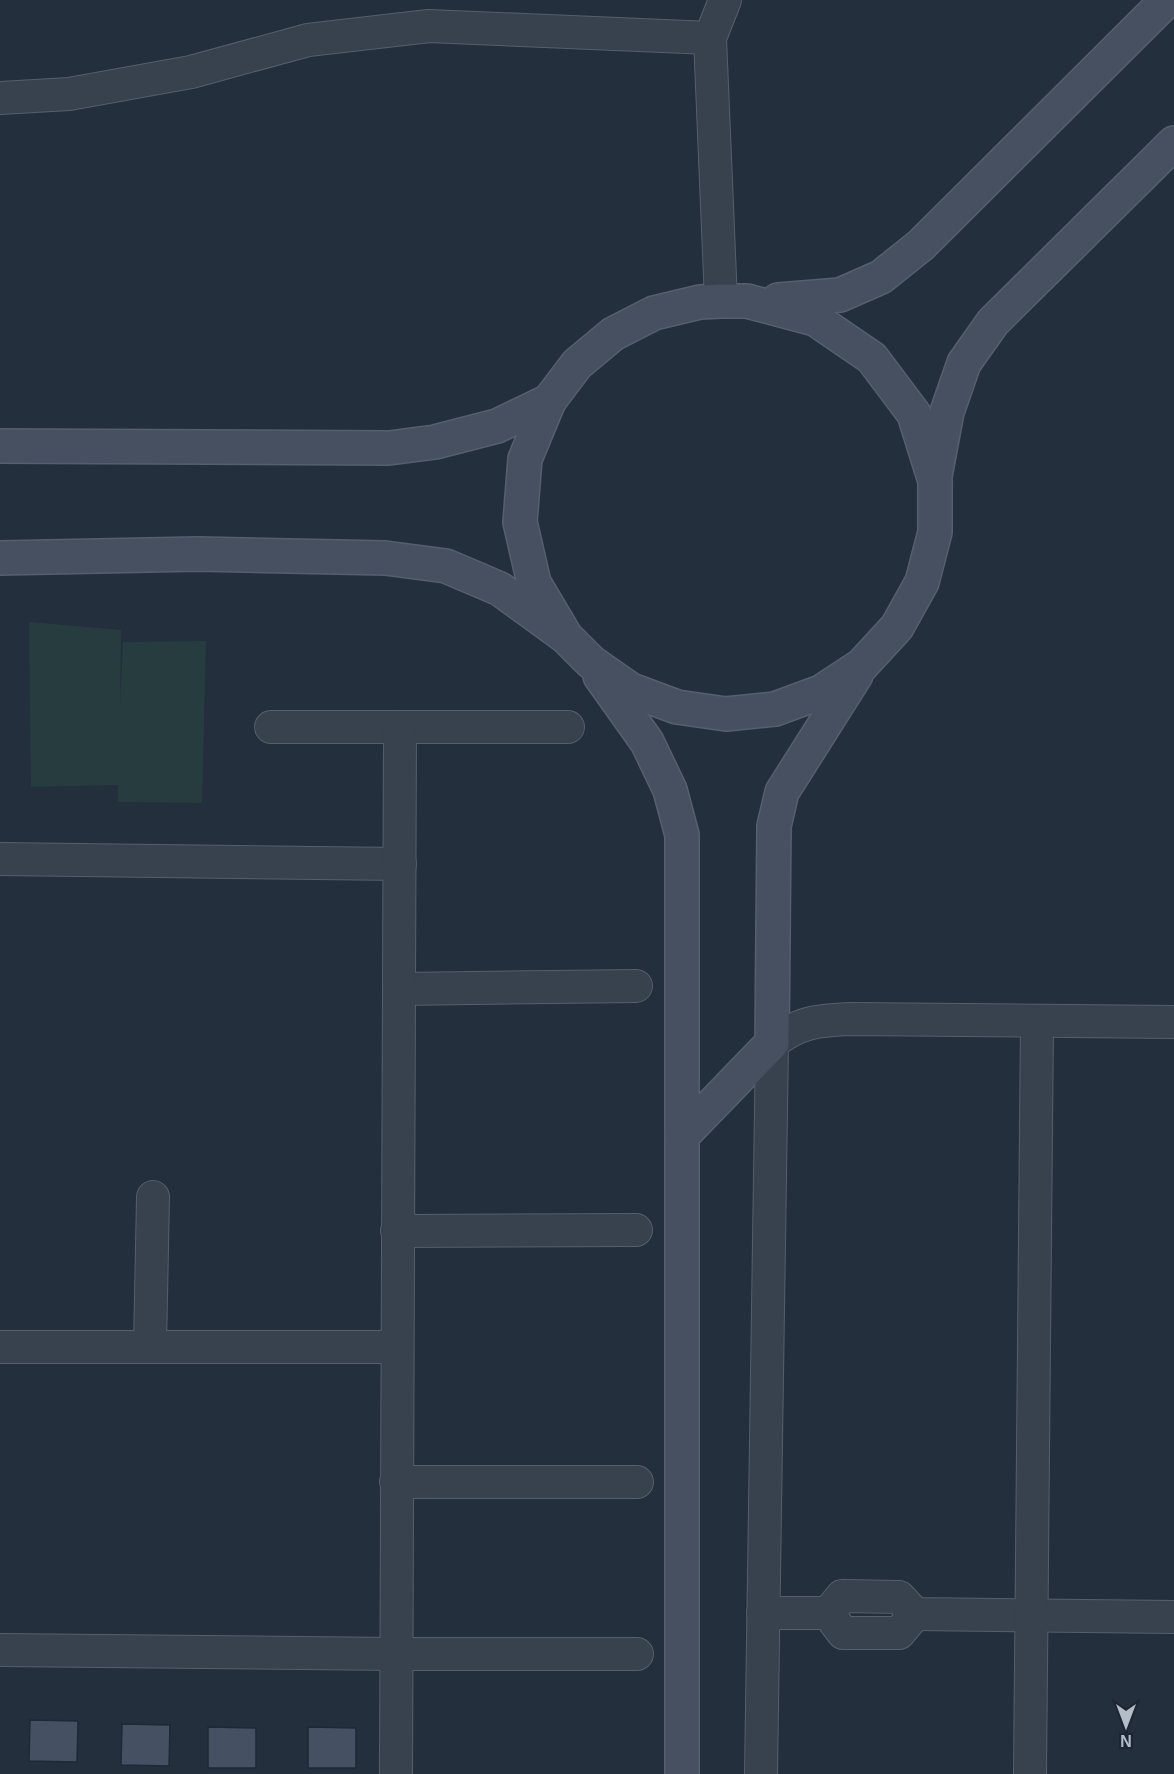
<svg xmlns="http://www.w3.org/2000/svg" width="1174" height="1774" font-family="Helvetica,sans-serif">
<style>
.green{fill:#263c3f}
.building{fill:#455162;stroke:#1f2835;stroke-width:1.5}
.lines{fill:none;stroke-linecap:round;stroke-linejoin:round}
.street-casing{stroke:#565f6c;stroke-width:34}
.secondary-casing{stroke:#565f6c;stroke-width:36}
.street{stroke:#38414e;stroke-width:32}
.secondary{stroke:#465061;stroke-width:33}
</style>
<rect width="100%" height="100%" fill="#242f3e"/>
<!-- green -->
<polygon class="green" points="29,622 121,630 120,708 123,642 206,641 202,803 118,802 118,785 31,787"/>
<!-- building -->
<g class="building">
<polygon points="30,1720 78,1721 77,1762 29,1761"/>
<polygon points="122,1724 170,1725 169,1766 121,1765"/>
<polygon points="208,1727 256,1728 256,1768 208,1768"/>
<polygon points="308,1727 356,1728 356,1768 308,1768"/>
</g>
<g class="lines">
<defs>
<g id="street">
<polyline points="0,98 69,94 191,72 308,40 429,26 710,38"/>
<polyline points="721,301 710,38 725,0"/>
<polyline points="271,727 568,727"/>
<polyline points="0,859 400,864"/>
<polyline points="399,989 636,986"/>
<polyline points="397,1231 636,1230"/>
<polyline points="150,1346 153,1197"/>
<polyline points="0,1347 397,1347"/>
<polyline points="396,1482 637,1482"/>
<polyline points="763,1613 828,1613 842,1596 899,1597 915,1614 1174,1617"/>
<polyline points="828,1613 843,1633 899,1633 915,1614"/>
<polyline points="0,1650 395,1654 637,1654"/>
<polyline points="396,1774 400,727"/>
<path d="M761,1774L772,1043C799,1022 818,1020 852,1019L1174,1022"/>
<polyline points="1030,1774 1037,1021"/>
</g>
<g id="secondary">
<polyline points="778,300 840,295 881,277 921,245 1167,0"/>
<polyline points="0,446 389,448 435,442 497,426 549,401"/>
<polyline points="935,476 947,412 964,363 993,322 1174,143"/>
<polyline points="0,558 198,554 385,558 446,566 500,589 566,637 591,662 631,690 677,707 726,714 775,709 821,692 862,665 897,627 922,582 935,532 935,481 914,414 872,358 815,319 747,301 721,301 700,302 654,313 613,334 577,364 549,401 525,459 520,522 534,583 566,637"/>
<polyline points="600,676 647,742 670,790 682,835 682,1774"/>
<polyline points="682,1136 772,1043 774,826 782,792 856,675"/>
</g>
</defs>
<!-- street casing -->
<use href="#street" class="street-casing"/>
<!-- secondary casing -->
<use href="#secondary" class="secondary-casing"/>
<!-- street -->
<use href="#street" class="street"/>
<!-- secondary -->
<use href="#secondary" class="secondary"/>
</g>
<!-- north arrow -->
<g transform="translate(1126 1726) rotate(180)" stroke="#1d2633" stroke-width="4.5" paint-order="stroke">
<path d="M0-4.5L10 22L0 15L-10 22Z" fill="#b4bcc9"/>
<text y="-9" font-size="16" font-weight="bold" text-anchor="middle" fill="#b4bcc9">N</text>
</g>
</svg>
